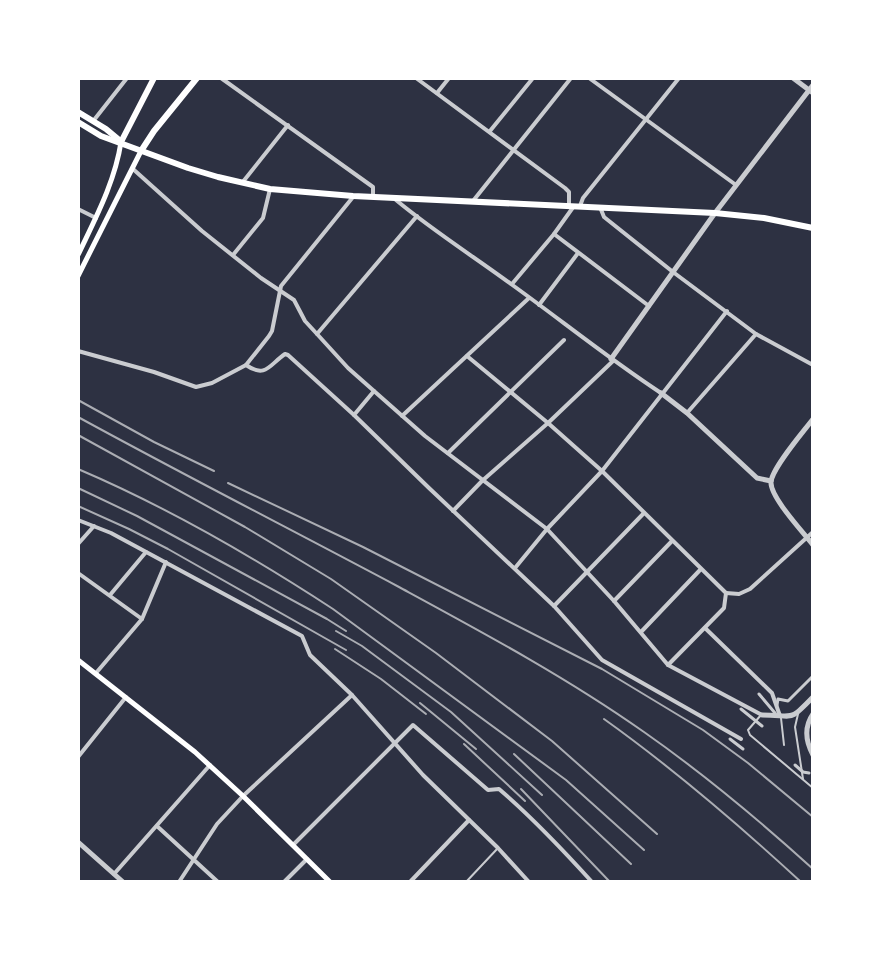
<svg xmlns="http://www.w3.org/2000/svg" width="891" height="960" font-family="'Titillium Web',sans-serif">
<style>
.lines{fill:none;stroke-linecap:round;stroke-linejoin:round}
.service{stroke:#caccd0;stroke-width:2}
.pedestrian{stroke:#caccd0;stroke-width:3}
.minor{stroke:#caccd0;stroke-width:4}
.tertiary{stroke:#caccd0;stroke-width:5}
.secondary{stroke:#fff;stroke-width:5}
.primary{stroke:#fff;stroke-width:6}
.trunk{stroke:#fff;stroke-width:6}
.rail{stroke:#abadb3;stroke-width:2}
</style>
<rect width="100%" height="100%" fill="#2d3142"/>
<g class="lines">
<!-- service -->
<g class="service">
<polyline points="798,714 795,727 803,779"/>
<polyline points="761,715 748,730 750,735 813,788"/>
<polyline points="781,718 784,745"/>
<polyline points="466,882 498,848"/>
</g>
<!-- pedestrian -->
<g class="pedestrian">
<polyline points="759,694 775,713"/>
<polyline points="777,705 778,699 788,701 813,676"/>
<polyline points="741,709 762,726"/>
<polyline points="730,739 743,749"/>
<polyline points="795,765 803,772 809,773"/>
</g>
<!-- minor -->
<g class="minor">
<polyline points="221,78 373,187 373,197"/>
<polyline points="416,78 565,188 569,192 569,206"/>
<polyline points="589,78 736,185"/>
<polyline points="437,93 449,78"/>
<polyline points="94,120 127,78"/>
<polyline points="490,131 533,78"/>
<polyline points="133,169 202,231 261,278 294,300 305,321 317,334"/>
<polyline points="242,183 288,125"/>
<path d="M396,200C432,230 473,256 511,284C561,320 609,359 661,393"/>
<polyline points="473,201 571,78"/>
<polyline points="580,206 583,198 679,78"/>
<polyline points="600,207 604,217 673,272 756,334 813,365"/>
<polyline points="78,209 96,218"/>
<polyline points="417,216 317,334 348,368 374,391 354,415 429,488 554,606 602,660 741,739"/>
<polyline points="554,234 649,306"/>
<polyline points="233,255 263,218 270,189"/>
<polyline points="512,284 554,234 574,206"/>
<polyline points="539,305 578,253"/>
<polyline points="78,351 154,372 196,387 212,383 246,365 269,336 272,331 281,286 353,197"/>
<polyline points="467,356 548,423 602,471 726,593 724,608 668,665"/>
<path d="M246,365C266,379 270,364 285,354L288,355L354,415"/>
<polyline points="374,391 425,436 547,529 614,601 668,665 762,715"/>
<polyline points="687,413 756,334"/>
<polyline points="402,416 529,298"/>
<polyline points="448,453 564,340"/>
<polyline points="453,511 482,481 548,423 613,361"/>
<polyline points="78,520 111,533 302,636 310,655 352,695 423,775 498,848 529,882"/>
<polyline points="78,544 94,526"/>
<polyline points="515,568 547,529 602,471 727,311"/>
<polyline points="78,573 142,619"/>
<polyline points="726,593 739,594 750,589 813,532"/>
<polyline points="110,595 146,552"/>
<polyline points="614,601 672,541"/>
<polyline points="554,606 644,513"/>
<polyline points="705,628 772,693 780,716"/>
<polyline points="641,632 700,570"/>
<polyline points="96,673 142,619 166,562"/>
<polyline points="78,757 126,697"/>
<polyline points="158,827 218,882"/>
<path d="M293,845L413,725L488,790L499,789C533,818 563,850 592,882"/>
<polyline points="114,874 210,765"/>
<polyline points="179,882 217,824 243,796 352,695"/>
<polyline points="284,882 307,859"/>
<polyline points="410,882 469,820"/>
</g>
<!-- tertiary -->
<g class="tertiary">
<polyline points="793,78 813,93"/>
<polyline points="611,359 715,213 813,85"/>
<polyline points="661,393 687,413 757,478 771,481"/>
<path d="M813,419C804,431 772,468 771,482C770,497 803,532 813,545"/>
<path d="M813,714C804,727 806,742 813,755"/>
<path d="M762,715C795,715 788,723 813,697"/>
<polyline points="78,842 123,882"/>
</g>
<!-- secondary -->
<g class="secondary">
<path d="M78,255C95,219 115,182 121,142"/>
<polyline points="78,276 141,151"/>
<polyline points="78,660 195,752 243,796 330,882"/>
</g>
<!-- primary -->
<g class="primary">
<polyline points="121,142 154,78"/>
<polyline points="141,151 154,131 197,78"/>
</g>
<!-- trunk -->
<g class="trunk">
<polyline points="78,112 106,129 118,139"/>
<polyline points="78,122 101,136 188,168 218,177 270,189 353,196 715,213 764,218 813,228"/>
</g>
<!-- rail -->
<g class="rail">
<polyline points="78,400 154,442 214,471"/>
<path d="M78,417C184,475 292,530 399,587C482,632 566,677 644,732C704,774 759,820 813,869"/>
<polyline points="78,435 245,527 331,579 436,653 552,741 657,834"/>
<path d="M78,469C167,507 252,556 333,609L566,780L644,850"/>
<polyline points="228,483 363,547 602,669 703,730 748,763 813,817"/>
<polyline points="78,488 137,516 327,619 346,631"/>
<polyline points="78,506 129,529 168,549 346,650"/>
<polyline points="336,631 362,646 451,712 542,795"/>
<polyline points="335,649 381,679 426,714"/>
<polyline points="420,703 476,749"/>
<path d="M604,719C674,769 738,824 801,882"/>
<polyline points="464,744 525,801"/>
<polyline points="514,754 631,864"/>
<polyline points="521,789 610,882"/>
</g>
</g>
<!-- border -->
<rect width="891" height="960" fill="none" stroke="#ffffff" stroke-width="160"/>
</svg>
